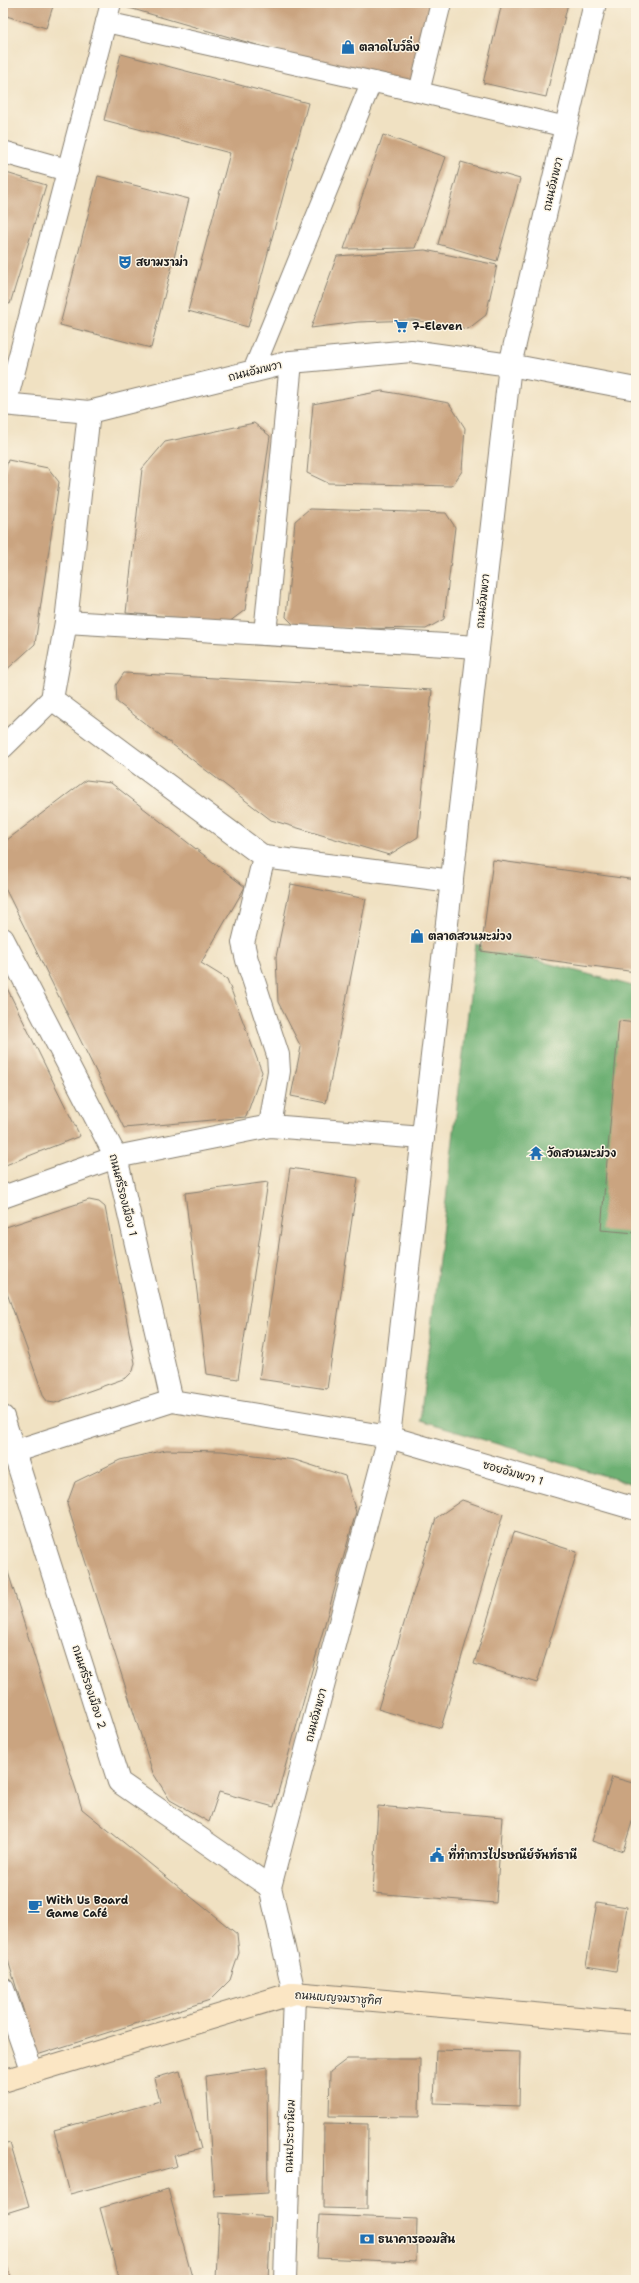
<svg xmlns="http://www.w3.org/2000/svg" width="639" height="2283" font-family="'Shantell Sans','Playpen Sans Thai',sans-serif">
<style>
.forest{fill:#6db073;stroke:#446648}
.building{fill:#caa480}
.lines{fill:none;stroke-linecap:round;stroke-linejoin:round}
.lane-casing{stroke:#867e6f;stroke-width:22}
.street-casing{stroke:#867e6f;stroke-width:24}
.secondary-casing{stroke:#867e6f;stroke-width:24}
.lane{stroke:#fff;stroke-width:20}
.street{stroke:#fff;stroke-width:22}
.secondary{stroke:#fbe6c4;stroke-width:22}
.labels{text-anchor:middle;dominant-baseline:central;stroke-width:3;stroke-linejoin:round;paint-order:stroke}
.poi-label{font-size:11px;font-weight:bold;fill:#1c1c1c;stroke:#fcf5e5;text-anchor:start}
.street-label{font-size:11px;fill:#1c1c1c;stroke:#fcf5e5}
</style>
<rect width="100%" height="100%" fill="#fcf5e5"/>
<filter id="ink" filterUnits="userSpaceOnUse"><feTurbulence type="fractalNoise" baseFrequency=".025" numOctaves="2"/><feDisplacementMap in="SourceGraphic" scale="8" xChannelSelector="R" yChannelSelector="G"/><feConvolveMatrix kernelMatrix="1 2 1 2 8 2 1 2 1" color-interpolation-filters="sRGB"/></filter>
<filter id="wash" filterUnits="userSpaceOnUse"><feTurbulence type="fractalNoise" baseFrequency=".012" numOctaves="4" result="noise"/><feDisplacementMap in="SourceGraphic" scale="16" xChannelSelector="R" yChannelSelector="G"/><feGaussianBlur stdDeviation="0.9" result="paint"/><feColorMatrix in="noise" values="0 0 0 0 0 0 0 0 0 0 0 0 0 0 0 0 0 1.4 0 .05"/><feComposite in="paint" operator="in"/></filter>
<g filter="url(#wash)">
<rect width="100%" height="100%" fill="#f0e1c2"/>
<!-- forest -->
<polygon class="forest" points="476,944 636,987 636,1485 420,1421"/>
<g id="blocks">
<!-- building -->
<g class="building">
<polygon points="3,3 54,3 46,28 3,15"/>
<polygon points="112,3 441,3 419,92"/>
<polygon points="502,3 568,3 546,97 483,83"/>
<polygon points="121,54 308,103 248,327 188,311 230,153 104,120"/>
<polygon points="383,135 446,157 415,248 344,249"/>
<polygon points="461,162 520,179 497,261 438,244"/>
<polygon points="3,172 46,185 10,304 3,302"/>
<polygon points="98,176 189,199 151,348 60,325"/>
<polygon points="425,250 497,265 486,315 468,329 413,320 358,322 311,328 337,256"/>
<polygon points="382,391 449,403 465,428 462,471 452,486 328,483 307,473 313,404"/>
<polygon points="254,423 270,436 245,610 229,622 126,613 142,469 165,442"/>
<polygon points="8,460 48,468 59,482 35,644 3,673 3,477"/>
<polygon points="309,509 446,513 455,527 444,619 426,629 296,627 286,617 295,521"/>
<polygon points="124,673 432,690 418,837 389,855 271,820 117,702 116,685"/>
<polygon points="86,780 111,783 245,887 201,963 227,979 262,1072 246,1117 124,1128 3,884 3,843"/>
<polygon points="493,860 636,880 636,972 481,951"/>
<polygon points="291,884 366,899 326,1103 291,1096 301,1047 278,1002 276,957"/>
<polygon points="3,980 80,1136 3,1166"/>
<polygon points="619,1021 636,1023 636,1233 601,1230"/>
<polygon points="290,1168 358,1178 327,1389 259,1379"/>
<polygon points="268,1182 238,1379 207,1374 185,1193"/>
<polygon points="89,1200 99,1202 105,1207 135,1363 133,1371 126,1378 55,1403 48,1402 44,1397 3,1282 3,1228"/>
<polygon points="166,1450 222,1451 295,1460 345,1476 356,1512 274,1807 219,1792 209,1822 170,1800 153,1773 67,1504 75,1482 120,1460"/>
<polygon points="462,1500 503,1514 441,1728 378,1709 436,1518"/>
<polygon points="514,1532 577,1552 537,1683 474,1664"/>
<polygon points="3,1556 82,1809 237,1934 239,1953 230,1980 210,2000 37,2055 3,1944"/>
<polygon points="612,1777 636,1784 636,1809 623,1851 592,1841"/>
<polygon points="378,1806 502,1817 496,1903 373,1893"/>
<polygon points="597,1902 627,1907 616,1971 586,1966"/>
<polygon points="436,2050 520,2052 519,2106 434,2103"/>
<polygon points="347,2059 420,2059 419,2117 329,2116 330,2072"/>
<polygon points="267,2067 268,2193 214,2196 206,2076"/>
<polygon points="180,2071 201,2149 174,2156 177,2166 70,2194 54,2130 160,2101 154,2078"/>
<polygon points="324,2123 368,2124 367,2209 323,2208"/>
<polygon points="10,2143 29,2206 3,2214 3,2145"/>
<polygon points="168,2189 192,2277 182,2280 120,2280 100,2208"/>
<polygon points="219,2213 271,2217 268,2280 216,2280"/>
<polygon points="319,2215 417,2219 416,2262 317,2258"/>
<polygon points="3,2250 11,2280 3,2280"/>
</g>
</g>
</g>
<g filter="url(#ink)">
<use href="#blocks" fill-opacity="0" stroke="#867e6f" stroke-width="1"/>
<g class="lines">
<defs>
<g id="lane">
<polyline points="106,22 111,3"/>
<polyline points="419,92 441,3"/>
<polyline points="253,371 371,83"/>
<polyline points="6,405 106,22 419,92 566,127"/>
</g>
<g id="street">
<polyline points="3,152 67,170"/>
<polyline points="3,404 89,412 291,362 411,351 510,365 636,389"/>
<polyline points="66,622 478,647"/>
<polyline points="265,634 291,362"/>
<polyline points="52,699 264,857 452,881"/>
<polyline points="3,747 52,699 66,622 89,412"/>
<polyline points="264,857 243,943 247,960 278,1055 279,1071 270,1126"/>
<polyline points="3,939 116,1157 172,1401"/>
<polyline points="3,1197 116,1157 270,1126 423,1138"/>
<polyline points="3,1417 119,1782 270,1887"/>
<polyline points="3,1455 172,1401 389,1437 636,1509"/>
<polyline points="3,1989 32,2072"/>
<polyline points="285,2280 294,1993 270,1887 389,1437 510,365 595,3"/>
</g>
<polyline id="secondary" points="3,2081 294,1993 636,2023"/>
</defs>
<!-- lane casing -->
<use href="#lane" class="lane-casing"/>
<!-- street casing -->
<use href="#street" class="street-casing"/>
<!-- secondary casing -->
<use href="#secondary" class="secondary-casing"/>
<!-- lane -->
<use href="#lane" class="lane"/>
<!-- street -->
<use href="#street" class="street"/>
<!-- secondary -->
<use href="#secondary" class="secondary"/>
</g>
</g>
<!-- icons -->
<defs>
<symbol id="shop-bare" viewBox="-9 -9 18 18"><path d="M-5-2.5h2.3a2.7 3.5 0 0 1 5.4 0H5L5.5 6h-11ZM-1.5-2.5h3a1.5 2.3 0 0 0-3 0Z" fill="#1f6fb2" stroke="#fcf5e5" stroke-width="2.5" paint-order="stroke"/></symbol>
<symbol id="theatre-bare" viewBox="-9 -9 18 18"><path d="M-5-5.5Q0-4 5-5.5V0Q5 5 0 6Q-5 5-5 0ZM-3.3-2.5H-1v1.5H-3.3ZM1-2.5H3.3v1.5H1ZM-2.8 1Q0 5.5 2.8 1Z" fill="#1f6fb2" stroke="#fcf5e5" stroke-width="2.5" paint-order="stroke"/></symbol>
<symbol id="supermarket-bare" viewBox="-9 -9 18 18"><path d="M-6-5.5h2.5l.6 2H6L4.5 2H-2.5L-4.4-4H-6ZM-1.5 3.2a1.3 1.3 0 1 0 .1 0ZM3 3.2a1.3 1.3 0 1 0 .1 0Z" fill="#1f6fb2" stroke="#fcf5e5" stroke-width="2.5" paint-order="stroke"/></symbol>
<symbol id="temple-bare" viewBox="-9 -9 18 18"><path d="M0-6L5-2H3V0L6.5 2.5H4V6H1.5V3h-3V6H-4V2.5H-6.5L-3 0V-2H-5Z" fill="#1f6fb2" stroke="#fcf5e5" stroke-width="2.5" paint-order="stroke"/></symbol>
<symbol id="civic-bare" viewBox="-9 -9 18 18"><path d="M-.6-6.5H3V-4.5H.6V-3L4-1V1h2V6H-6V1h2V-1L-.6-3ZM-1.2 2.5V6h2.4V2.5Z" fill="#1f6fb2" stroke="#fcf5e5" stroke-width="2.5" paint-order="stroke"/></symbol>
<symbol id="cafe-bare" viewBox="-9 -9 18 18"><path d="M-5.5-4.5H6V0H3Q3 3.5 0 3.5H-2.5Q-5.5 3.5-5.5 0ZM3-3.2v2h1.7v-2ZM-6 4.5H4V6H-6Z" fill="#1f6fb2" stroke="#fcf5e5" stroke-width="2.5" paint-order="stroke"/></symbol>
<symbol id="bank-bare" viewBox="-9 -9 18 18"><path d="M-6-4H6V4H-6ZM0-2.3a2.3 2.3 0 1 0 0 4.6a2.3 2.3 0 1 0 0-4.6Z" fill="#1f6fb2" stroke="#fcf5e5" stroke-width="2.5" paint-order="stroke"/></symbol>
</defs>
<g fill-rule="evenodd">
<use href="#shop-bare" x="338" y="37" width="20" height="20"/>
<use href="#theatre-bare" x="115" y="252" width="20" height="20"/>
<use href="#supermarket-bare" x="391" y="316" width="20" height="20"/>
<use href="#shop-bare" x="407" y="926" width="20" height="20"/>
<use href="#temple-bare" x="526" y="1143" width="20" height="20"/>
<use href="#civic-bare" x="427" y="1845" width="20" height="20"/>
<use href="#cafe-bare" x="25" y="1896" width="20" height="20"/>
<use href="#bank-bare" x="357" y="2229" width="20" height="20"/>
</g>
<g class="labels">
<!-- poi labels -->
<g class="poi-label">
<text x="359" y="47">ตลาดโบว์ลิ่ง</text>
<text x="136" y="262">สยามราม่า</text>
<text x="412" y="326">7-Eleven</text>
<text x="428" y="936">ตลาดสวนมะม่วง</text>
<text x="547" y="1153">วัดสวนมะม่วง</text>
<text x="448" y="1855">ที่ทำการไปรษณีย์จันท์ธานี</text>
<text x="46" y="1900">With Us Board<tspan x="46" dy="13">Game Café</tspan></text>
<text x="378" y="2239">ธนาคารออมสิน</text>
</g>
<!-- street labels -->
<g class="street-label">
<text transform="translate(553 184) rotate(-77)">ถนนอัมพวา</text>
<text transform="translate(255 371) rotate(-14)">ถนนอัมพวา</text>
<text transform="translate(483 601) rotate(-84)">ถนนอัมพวา</text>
<text transform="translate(123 1195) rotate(76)">ถนนศรีรองเมือง 1</text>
<text transform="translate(513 1473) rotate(16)">ซอยอัมพวา 1</text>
<text transform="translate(89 1687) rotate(72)">ถนนศรีรองเมือง 2</text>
<text transform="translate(316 1715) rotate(-75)">ถนนอัมพวา</text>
<text transform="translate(338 1998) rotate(4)">ถนนเบญจมราชูทิศ</text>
<text transform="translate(290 2136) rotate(-88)">ถนนประชานิยม</text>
</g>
</g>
<!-- margin -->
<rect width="639" height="2283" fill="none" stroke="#fcf5e5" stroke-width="16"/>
</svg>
